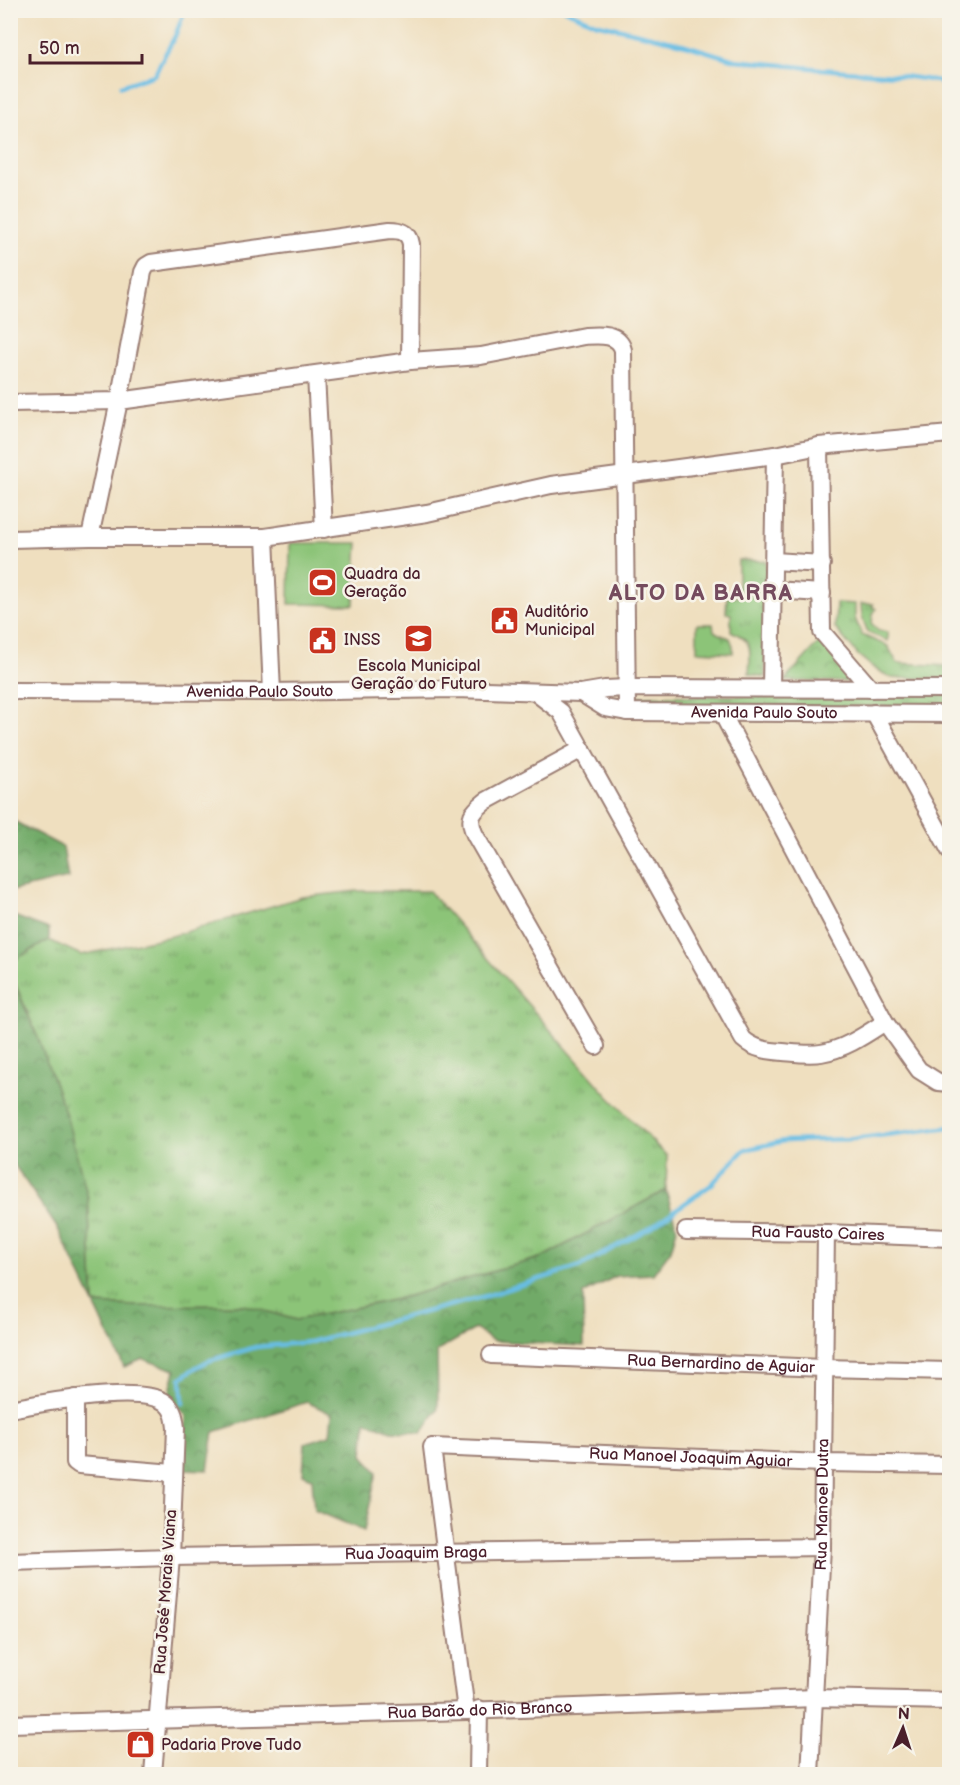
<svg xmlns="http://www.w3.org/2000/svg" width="960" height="1785" font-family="'Balsamiq Sans',sans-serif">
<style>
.grass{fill:url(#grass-tufts);stroke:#6b7252;stroke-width:1.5}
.forest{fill:url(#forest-crowns);stroke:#5e644a;stroke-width:1.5}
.park{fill:url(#park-crowns);stroke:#6b7252;stroke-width:1.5}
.pitch{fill:#8cc478;stroke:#6b7252;stroke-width:1.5}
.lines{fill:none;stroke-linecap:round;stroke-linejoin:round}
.stream{stroke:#67bde4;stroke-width:4.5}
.minor-casing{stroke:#9c7f75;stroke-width:20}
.minor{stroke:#fff;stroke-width:16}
.labels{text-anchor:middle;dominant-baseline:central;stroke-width:5;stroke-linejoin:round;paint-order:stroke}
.poi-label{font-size:16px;fill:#4a1f2b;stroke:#f7f3e8;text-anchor:start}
.street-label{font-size:16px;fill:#4a1f2b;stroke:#f7f3e8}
.district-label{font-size:22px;font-weight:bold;letter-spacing:1.5px;fill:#754b5e;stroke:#f7f3e8}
</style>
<defs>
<pattern id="grass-tufts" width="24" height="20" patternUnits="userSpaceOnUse" patternTransform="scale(1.5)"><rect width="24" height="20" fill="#8cc478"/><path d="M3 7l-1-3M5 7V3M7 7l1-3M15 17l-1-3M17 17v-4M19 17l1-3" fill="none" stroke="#749f63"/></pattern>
<pattern id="forest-crowns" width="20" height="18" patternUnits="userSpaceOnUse" patternTransform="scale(1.5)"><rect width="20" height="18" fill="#71aa68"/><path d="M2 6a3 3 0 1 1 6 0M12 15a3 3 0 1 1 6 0" fill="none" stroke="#5f8a56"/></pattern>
<pattern id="park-crowns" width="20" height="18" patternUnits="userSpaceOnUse" patternTransform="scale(1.5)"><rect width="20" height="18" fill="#8cc478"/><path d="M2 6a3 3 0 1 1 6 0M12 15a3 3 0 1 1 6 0" fill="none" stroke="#749f63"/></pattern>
</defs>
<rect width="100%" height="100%" fill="#f7f3e8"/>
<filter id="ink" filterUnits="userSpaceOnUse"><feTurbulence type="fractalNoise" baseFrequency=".0167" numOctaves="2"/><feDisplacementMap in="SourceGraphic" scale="12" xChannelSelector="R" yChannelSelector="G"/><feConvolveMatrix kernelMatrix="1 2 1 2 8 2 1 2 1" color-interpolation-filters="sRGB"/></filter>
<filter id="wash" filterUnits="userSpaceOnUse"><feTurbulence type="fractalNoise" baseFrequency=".008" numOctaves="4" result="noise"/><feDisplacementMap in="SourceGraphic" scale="24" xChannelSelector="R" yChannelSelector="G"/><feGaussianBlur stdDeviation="1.35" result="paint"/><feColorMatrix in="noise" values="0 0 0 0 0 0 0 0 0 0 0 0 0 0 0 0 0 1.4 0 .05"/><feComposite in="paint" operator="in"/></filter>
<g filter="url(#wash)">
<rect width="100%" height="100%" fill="#efdfbf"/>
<!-- grass -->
<g class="grass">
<path d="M738,560L766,561L765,677L749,674C750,650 755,642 731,631V614L726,613L727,597H738Z"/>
<polygon points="836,603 855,604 855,618 862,635 888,646 897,663 949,666 949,679 892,678 875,669 858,655 835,628"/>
<polygon points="861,604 873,604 873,607 876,609 873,614 872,624 879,631 888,632 888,641 868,633 862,617"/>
<polygon points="697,624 713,624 714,631 719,634 730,638 733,646 733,653 697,651"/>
<polygon points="949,695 950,707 640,705 638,701 638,696"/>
<polygon points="358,891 429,891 609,1097 667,1156 666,1190 543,1257 402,1298 296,1320 244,1305 135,1306 94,1304 88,1198 65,1115 38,1038 11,973 10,962 49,940 81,955 172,936 302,897"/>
</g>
<!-- forest -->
<g class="forest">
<polygon points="10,819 63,847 68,878 11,891"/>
<polygon points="11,915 49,929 49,940 11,962"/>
<polygon points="10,973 38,1038 66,1115 88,1198 94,1304 135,1306 244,1305 296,1320 398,1299 543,1257 666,1190 677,1229 671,1250 653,1274 616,1276 583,1294 584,1346 493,1341 475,1329 437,1351 438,1408 422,1433 391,1431 366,1421 363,1455 377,1472 364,1531 314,1510 312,1478 303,1474 305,1443 330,1435 332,1414 307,1402 214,1432 208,1470 183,1469 186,1415 169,1396 175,1370 143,1359 124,1367 58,1229 11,1160"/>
</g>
<!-- park -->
<polygon class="park" points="821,640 860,682 784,681"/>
<!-- pitch -->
<polygon class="pitch" points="290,543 358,543 354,605 289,604"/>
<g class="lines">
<!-- stream -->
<g class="stream">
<polyline points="565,10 595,23 672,41 735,60 821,69 895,75 938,81 950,88"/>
<polyline points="121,86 154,75 175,36 185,10"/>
<polyline points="183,1403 181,1378 195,1368 208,1361 256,1347 310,1342 486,1296 581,1266 651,1227 711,1185 744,1150 784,1141 853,1139 950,1127"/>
</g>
</g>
</g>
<g filter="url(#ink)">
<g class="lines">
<defs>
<g id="minor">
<polyline points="316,375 324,529"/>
<path d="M10,403L119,401L410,361L481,356L584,336C599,335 619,333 623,350L627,712"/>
<polyline points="819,446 822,632 871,689"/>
<path d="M90,537L119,401L143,272L146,266L151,263L390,230C401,230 409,232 411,244L410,361"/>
<polyline points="265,537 272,692"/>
<polyline points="10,539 90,537 265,537 427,513 551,485 775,455 819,446 950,434"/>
<polyline points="774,561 822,564"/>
<polyline points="773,590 822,593"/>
<polyline points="771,688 775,455"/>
<path id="s1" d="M10,691L272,692L456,689L581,693L605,689L628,688L950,689"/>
<path d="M535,692L561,712L743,1039C754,1049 768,1051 783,1052C795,1053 809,1055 821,1053C845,1049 865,1035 885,1022"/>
<path id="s2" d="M581,693L605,708L627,712L950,714"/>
<polyline points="722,713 885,1022 919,1070 938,1082 950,1083"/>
<polyline points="874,713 950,851"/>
<path d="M582,749L486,801C472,812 467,817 475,835L596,1046"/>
<path id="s3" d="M686,1231L826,1233L950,1238"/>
<path id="s4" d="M491,1355L823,1368L950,1371"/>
<polyline points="75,1398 75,1462 79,1465 173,1473"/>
<path d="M10,1409C42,1403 141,1384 166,1403C174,1410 175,1419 176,1428L171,1557L153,1774"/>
<path id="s5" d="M10,1562L171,1557L822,1547"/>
<path id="s6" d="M466,1711L432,1447L823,1463L950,1465"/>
<path id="s7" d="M10,1724L466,1711L815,1698L950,1701"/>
<polyline points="478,1774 479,1709"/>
<path id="s8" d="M810,1774L822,1547L826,1233"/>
</g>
</defs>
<!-- minor casing -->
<use href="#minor" class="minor-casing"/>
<!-- minor -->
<use href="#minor" class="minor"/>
</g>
</g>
<!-- icons -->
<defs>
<symbol id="stadium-square" viewBox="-11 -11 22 22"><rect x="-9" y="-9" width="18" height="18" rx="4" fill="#c8321e" stroke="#f7f3e8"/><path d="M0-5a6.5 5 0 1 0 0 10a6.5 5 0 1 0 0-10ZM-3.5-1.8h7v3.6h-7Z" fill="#fff"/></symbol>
<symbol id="civic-square" viewBox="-11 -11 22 22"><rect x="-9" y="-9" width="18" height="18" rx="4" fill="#c8321e" stroke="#f7f3e8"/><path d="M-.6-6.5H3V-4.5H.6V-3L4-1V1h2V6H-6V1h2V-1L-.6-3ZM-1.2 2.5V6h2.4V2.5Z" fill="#fff"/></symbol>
<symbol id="school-square" viewBox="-11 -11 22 22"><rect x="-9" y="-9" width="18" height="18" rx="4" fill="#c8321e" stroke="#f7f3e8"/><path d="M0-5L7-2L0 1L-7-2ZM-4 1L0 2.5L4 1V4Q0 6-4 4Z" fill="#fff"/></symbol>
<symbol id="shop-square" viewBox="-11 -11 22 22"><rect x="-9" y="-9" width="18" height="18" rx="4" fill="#c8321e" stroke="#f7f3e8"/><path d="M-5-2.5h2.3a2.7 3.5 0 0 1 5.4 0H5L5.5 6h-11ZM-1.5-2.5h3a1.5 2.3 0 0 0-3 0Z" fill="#fff"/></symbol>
</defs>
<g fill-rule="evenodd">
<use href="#stadium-square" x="306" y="566" width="33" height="33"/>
<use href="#civic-square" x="488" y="604" width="33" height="33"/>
<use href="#school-square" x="402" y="622" width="33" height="33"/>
<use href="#civic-square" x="306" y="624" width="33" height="33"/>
<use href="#shop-square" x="124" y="1728" width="33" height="33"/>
</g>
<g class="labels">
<!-- poi labels -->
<g class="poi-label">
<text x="344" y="574">Quadra da<tspan x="344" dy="18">Geração</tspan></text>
<text x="525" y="612">Auditório<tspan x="525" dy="18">Municipal</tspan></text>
<text x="344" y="640">INSS</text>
<text x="419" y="666" text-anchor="middle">Escola Municipal<tspan x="419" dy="18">Geração do Futuro</tspan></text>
<text x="161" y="1745">Padaria Prove Tudo</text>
</g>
<!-- street labels -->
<g class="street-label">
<text stroke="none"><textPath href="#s1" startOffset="250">Avenida Paulo Souto</textPath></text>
<text stroke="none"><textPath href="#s2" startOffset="188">Avenida Paulo Souto</textPath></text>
<text stroke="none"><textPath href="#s3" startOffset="132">Rua Fausto Caires</textPath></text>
<text stroke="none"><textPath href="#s4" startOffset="230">Rua Bernardino de Aguiar</textPath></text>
<text stroke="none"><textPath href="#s6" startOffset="525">Rua Manoel Joaquim Aguiar</textPath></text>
<text stroke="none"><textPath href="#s8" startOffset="270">Rua Manoel Dutra</textPath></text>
<text stroke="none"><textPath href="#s5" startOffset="406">Rua Joaquim Braga</textPath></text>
<text transform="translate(166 1592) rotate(-86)">Rua José Morais Viana</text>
<text stroke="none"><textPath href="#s7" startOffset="470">Rua Barão do Rio Branco</textPath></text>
</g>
<!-- district labels -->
<g class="district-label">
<text x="701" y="593">ALTO DA BARRA</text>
</g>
</g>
<!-- margin -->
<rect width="960" height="1785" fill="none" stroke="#f7f3e8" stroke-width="36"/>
<!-- north arrow -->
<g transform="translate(903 1728) rotate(3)" stroke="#f7f3e8" stroke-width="4.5" paint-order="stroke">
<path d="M0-4.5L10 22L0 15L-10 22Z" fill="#4a1f2b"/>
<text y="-9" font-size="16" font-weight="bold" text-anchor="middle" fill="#4a1f2b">N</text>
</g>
<!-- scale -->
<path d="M30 54v9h112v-9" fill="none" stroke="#4a1f2b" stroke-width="3"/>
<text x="39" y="54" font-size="18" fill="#4a1f2b" stroke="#f7f3e8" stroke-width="4.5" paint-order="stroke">50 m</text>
</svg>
